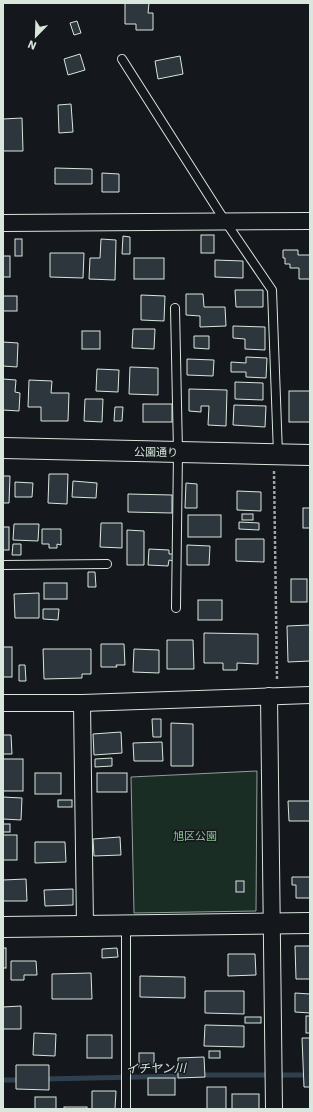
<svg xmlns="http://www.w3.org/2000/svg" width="313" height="1112" font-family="'IBM Plex Sans','Noto Sans JP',sans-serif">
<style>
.green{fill:#1a2d24;stroke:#939e99}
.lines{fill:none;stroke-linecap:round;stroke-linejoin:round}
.stream{stroke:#2f3f4d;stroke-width:5}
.building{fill:#2c363c;stroke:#d8e6dc}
.service-casing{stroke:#d8e6dc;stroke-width:10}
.minor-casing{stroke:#d8e6dc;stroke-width:18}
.tertiary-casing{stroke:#d8e6dc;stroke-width:22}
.path{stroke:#9da8a2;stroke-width:2.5;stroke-dasharray:3 2;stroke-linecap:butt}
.service{stroke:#14181c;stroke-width:8}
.minor{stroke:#14181c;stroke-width:16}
.tertiary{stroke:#14181c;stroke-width:20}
.labels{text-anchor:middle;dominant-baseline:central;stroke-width:3;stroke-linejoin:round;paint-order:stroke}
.street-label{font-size:11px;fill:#d8e6dc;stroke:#14181c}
.park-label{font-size:11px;fill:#8ac095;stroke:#14181c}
.water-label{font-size:12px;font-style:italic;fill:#d8e6dc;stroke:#14181c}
</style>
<rect width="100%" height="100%" fill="#14181c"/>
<!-- green -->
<polygon class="green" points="257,771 256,911 134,913 131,777"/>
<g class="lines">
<!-- stream -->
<g class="stream">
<polyline points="198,1075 310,1075"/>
<polyline points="44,1079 184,1076"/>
<polyline points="3,1080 22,1080"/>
</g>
</g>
<!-- building -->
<g class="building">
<polygon points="125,3 149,3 148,13 153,13 153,30 136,30 136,24 125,24"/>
<polygon points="77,21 81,33 74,35 70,23"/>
<polygon points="80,54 85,70 68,75 64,59"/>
<polygon points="180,56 183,74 158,79 155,61"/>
<polygon points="71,104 73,132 59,133 58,105"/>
<polygon points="22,118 23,151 3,151 3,119"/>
<polygon points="55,168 92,169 92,184 55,184"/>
<polygon points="102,173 119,174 119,192 102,192"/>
<rect x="201" y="235" width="13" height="18"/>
<polygon points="123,236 130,237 130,254 122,254"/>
<rect x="15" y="239" width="7" height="17"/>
<polygon points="101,239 116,240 115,280 89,279 90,258 100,258"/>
<polygon points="283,250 298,250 298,255 310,255 310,279 299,279 299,268 290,268 290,264 285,264 285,258 283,258"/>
<polygon points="50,253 84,253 83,278 50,277"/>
<rect x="3" y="256" width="7" height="21"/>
<rect x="134" y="258" width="30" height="21"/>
<polygon points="215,260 243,261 243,278 215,277"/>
<polygon points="235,290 263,290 263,307 236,307"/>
<polygon points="186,294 203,294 204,307 225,307 226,326 200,327 200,316 186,315"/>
<polygon points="141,295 165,296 164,321 141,320"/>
<rect x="3" y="296" width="14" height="15"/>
<polygon points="233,326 265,327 265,350 245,349 245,339 233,338"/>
<polygon points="133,329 155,329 154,349 132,348"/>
<rect x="82" y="331" width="18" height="18"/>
<polygon points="194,336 209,336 209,349 194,348"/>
<polygon points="3,342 18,343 17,367 3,366"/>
<polygon points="246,357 267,358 266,378 246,377 246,372 231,372 231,362 246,363"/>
<polygon points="187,359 214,360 213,376 187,375"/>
<polygon points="130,367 158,368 158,395 129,394"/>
<polygon points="97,369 119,370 118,392 96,391"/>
<polygon points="3,379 16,380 15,392 20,393 19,411 3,410"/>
<polygon points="29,380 52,381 51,393 69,393 68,421 41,421 41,407 28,407"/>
<polygon points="235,382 263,383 263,400 235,399"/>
<polygon points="189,389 227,390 226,426 208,425 209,406 201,406 201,412 189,411"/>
<rect x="289" y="391" width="21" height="31"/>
<polygon points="85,399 103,399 102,422 84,421"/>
<rect x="143" y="404" width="29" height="18"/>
<polygon points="234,405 266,406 265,427 233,425"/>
<polygon points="115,407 123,407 122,421 114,421"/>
<polygon points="49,474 68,474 67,504 48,503"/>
<polygon points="3,476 10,476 9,503 3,503"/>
<polygon points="73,481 97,483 96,498 72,497"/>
<polygon points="15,482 33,483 32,497 15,497"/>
<polygon points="186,483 197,484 197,508 185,508"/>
<polygon points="237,491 261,492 261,511 237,510"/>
<polygon points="128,494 172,495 172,513 128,512"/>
<rect x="303" y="508" width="7" height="20"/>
<rect x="242" y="514" width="11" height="6"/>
<rect x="188" y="515" width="33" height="22"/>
<polygon points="239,522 259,523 259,530 239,529"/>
<polygon points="101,523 122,523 122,548 100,547"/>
<polygon points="14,524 39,524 38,541 13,540"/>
<rect x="3" y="527" width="6" height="23"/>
<polygon points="42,529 61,529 61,545 57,544 57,548 49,548 49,544 42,544"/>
<polygon points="127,530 144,531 144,565 127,565"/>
<polygon points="236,539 264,539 264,562 236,561"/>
<polygon points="13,544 21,544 21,555 12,555"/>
<polygon points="187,545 210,546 209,565 187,565"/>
<polygon points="149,549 169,550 169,554 174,554 174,561 169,560 168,566 148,565"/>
<polygon points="88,572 95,572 96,587 88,587"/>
<rect x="291" y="579" width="16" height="23"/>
<rect x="44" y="583" width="23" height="16"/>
<polygon points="39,593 39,618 15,618 14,594"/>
<rect x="198" y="600" width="24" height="20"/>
<polygon points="43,609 59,609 58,620 43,619"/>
<polygon points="310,625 310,661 288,662 287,626"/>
<polygon points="204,633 258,634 258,664 237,663 237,670 223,670 223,663 204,663"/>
<polygon points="167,640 193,640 194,669 167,669"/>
<polygon points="101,644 124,644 125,665 116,665 117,667 101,667"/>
<rect x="3" y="647" width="9" height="30"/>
<polygon points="43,649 91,649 91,674 82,674 82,678 44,679"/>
<polygon points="134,649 159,650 159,673 133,672"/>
<polygon points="19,665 25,665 26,681 19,681"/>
<polygon points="152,719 161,719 161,737 153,737"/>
<polygon points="171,723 193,724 193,766 171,766"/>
<polygon points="121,732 122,753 94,755 93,734"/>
<polygon points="3,735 11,735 12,754 3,754"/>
<polygon points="162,742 163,761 134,761 133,743"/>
<polygon points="112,758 112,766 95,767 95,759"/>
<rect x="3" y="759" width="20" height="32"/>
<rect x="35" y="773" width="26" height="21"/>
<rect x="97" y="773" width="30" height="19"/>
<polygon points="3,797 22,798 21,820 3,819"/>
<rect x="58" y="800" width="14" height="7"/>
<polygon points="288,801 310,801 310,821 289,821"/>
<rect x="3" y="824" width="7" height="8"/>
<rect x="3" y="835" width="14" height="25"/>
<polygon points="120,837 121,855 94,856 93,839"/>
<polygon points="35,842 65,842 66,862 35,863"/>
<polygon points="292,877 310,877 310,898 296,898 296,885 292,885"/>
<polygon points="26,879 27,901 3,901 3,880"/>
<rect x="236" y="881" width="8" height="11"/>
<polygon points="73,889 73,905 45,906 44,890"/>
<polygon points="295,946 310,946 310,979 296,979"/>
<rect x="3" y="948" width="3" height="20"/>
<polygon points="117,948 118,957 102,958 102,949"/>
<polygon points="228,954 255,954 256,975 228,976"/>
<polygon points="11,961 36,961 37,975 24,975 24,980 11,980"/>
<polygon points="91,973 92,999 52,999 52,974"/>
<polygon points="140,976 185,977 185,998 140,997"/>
<polygon points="205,991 244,991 244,1014 205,1013"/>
<polygon points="295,993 310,994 310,1013 295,1012"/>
<polygon points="21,1006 21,1029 3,1029 3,1007"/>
<rect x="306" y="1016" width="4" height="17"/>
<rect x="245" y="1017" width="16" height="6"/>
<polygon points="205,1025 244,1026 244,1047 204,1046"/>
<polygon points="34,1033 56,1034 55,1056 33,1055"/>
<rect x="87" y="1035" width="25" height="23"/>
<polygon points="302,1038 310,1038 310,1087 304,1087"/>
<rect x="209" y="1051" width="11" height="7"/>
<rect x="139" y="1053" width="15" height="15"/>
<polygon points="204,1057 205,1077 178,1078 178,1058"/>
<polygon points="16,1065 49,1065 49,1090 16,1089"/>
<rect x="148" y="1078" width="27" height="17"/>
<rect x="207" y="1087" width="19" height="22"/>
<polygon points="92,1091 116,1091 115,1109 92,1109"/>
<rect x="232" y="1094" width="27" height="15"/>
<rect x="35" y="1097" width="21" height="12"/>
<rect x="64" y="1107" width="23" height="2"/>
</g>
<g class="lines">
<defs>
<g id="service">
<polyline points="122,59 225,221 272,290 278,454"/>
<polyline points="175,308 178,452 176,608"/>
<polyline points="3,565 107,564"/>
<polyline points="126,1109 126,926"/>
</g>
<g id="minor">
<polyline points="3,223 310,221"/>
<polyline points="269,696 274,1109"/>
<polyline points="3,703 82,703 310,695"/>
<polyline points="82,703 85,926"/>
</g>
<g id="tertiary">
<polyline points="3,448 310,455"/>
<polyline points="3,927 310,923"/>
</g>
</defs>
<!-- service casing -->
<use href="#service" class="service-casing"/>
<!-- minor casing -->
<use href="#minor" class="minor-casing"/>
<!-- tertiary casing -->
<use href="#tertiary" class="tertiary-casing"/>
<!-- path -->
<polyline class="path" points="274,471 277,680"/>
<!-- service -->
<use href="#service" class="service"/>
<!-- minor -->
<use href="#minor" class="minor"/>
<!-- tertiary -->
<use href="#tertiary" class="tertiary"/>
</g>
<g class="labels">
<!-- street labels -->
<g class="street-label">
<text transform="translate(156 452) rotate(1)">公園通り</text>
</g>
<!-- park labels -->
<g class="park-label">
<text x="195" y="836">旭区公園</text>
</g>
<!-- water labels -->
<g class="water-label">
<text transform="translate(156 1068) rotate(-1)">イチヤン川</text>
</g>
</g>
<!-- border -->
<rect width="313" height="1112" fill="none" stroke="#d8e6dc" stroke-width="8"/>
<!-- north arrow -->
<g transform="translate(36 36) rotate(203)" stroke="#14181c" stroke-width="3" paint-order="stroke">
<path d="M0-3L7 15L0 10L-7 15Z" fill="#d8e6dc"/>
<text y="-6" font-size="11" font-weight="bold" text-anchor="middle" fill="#d8e6dc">N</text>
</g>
</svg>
